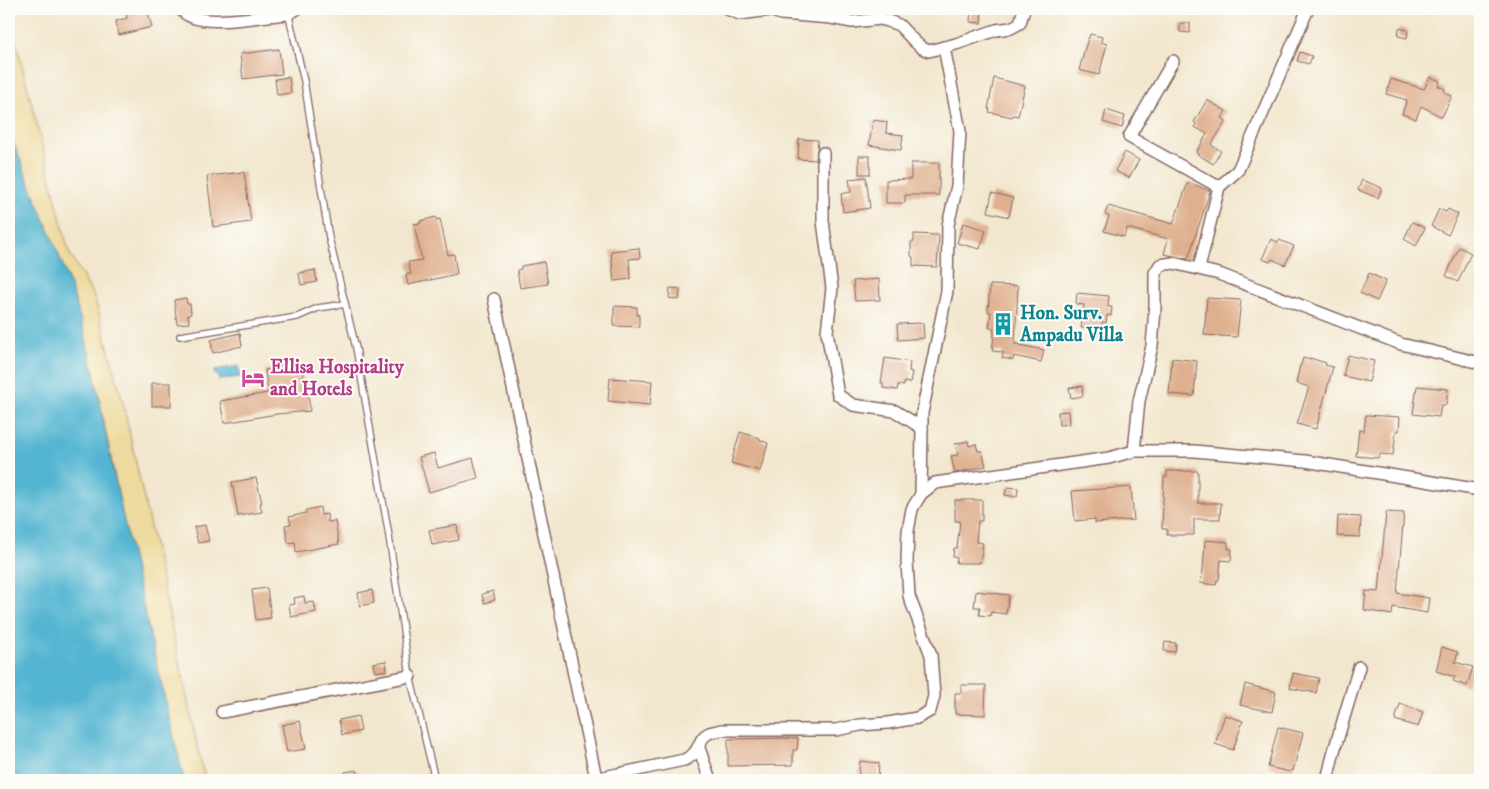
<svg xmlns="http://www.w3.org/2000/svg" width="1489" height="789" font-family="'IM FELL DW Pica',serif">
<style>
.sand{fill:#eeda9e;stroke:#9c7c64}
.water{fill:#52b5d1;stroke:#4e6a7e}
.building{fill:#dfb08f}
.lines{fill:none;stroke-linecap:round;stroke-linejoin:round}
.service-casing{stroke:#856564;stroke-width:8}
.minor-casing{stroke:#856564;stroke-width:14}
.service{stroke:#fff;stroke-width:5.5}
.minor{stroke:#fff;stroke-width:11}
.labels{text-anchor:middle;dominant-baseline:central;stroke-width:4;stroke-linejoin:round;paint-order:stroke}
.culture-label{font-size:19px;font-weight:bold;fill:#0d838f;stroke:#fdfcf7;text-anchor:start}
.hotel-label{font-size:19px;font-weight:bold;fill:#b23c85;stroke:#fdfcf7;text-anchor:start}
</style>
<rect width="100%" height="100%" fill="#fdfcf7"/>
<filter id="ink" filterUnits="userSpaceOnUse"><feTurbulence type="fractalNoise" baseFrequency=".02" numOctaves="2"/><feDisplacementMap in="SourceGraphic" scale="10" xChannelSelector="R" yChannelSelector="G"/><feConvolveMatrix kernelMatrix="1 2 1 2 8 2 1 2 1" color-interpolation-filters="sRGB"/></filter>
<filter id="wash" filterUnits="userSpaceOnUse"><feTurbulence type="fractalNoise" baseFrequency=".0096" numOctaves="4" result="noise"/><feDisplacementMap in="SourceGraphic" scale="20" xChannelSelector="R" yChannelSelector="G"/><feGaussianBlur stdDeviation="1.12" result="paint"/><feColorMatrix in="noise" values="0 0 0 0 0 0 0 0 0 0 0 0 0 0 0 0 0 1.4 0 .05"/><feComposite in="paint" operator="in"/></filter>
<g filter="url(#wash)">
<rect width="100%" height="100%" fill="#f2e7ce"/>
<!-- sand -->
<polygon class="sand" points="9,14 69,252 95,299 124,407 205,780 184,780 127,537 93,367 74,297 9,131"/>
<!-- water -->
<g class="water">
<path d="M9,131C29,187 56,240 74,297C94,359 103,425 117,489C138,586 161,683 184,780H9Z"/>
<polygon points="239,366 240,377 219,380 218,374 215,375 214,370"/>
</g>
<g id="blocks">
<!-- building -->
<g class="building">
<polygon points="137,9 147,9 152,27 119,35 116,21 127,18 125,11"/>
<polygon points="971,9 982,9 981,23 970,22"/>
<polygon points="1180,23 1190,23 1190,33 1180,32"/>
<polygon points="1399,28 1408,30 1407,38 1398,36"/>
<polygon points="1090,34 1102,37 1101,42 1107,44 1099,75 1079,70 1088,38 1089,38"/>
<polygon points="279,49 282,74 243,79 240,54"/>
<polygon points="1300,52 1312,56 1309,64 1297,61"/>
<polygon points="289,77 291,93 277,95 275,79"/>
<polygon points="1430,77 1440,81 1438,86 1445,89 1444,92 1452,96 1442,117 1421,106 1416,119 1402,114 1407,100 1386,94 1391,79 1424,89"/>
<polygon points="994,78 1025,86 1018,116 1013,115 1012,117 989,112 990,109 988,109"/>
<polygon points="1207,100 1226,111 1222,118 1226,121 1211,145 1221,151 1213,164 1196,153 1207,134 1195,127 1196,124 1194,122"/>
<polygon points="1106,110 1125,116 1122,128 1103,122"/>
<polygon points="873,120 887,122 886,133 903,135 901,150 869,145"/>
<polygon points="799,139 818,140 816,160 798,159"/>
<polygon points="1125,152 1139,160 1129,178 1115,171"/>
<rect x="859" y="156" width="11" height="18"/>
<polygon points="911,163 939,163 939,195 905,195 905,203 886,203 886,180 911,179"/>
<polygon points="244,172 251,222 213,227 207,176"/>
<polygon points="866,177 870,208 843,212 841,194 851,192 849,179"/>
<polygon points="1362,180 1382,188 1378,198 1358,190"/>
<polygon points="1188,182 1210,191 1188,259 1164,254 1168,239 1127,228 1124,237 1104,231 1109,216 1105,215 1108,206 1173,224"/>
<polygon points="992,193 1013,198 1009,217 988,212"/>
<polygon points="1439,209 1446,212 1448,209 1458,214 1448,235 1431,226"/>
<polygon points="436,217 437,220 440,219 448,255 454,254 457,274 408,285 406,275 411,274 408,262 422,260 414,224 421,223 420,221"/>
<polygon points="1412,222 1425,228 1416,246 1404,239"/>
<polygon points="963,223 986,230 980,249 957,243"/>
<polygon points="914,234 939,235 937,267 913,266 913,257 911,256 911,242 914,242"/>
<polygon points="1271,239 1278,242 1279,240 1294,246 1285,265 1272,259 1270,262 1262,259"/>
<polygon points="1459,247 1471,253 1458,282 1446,276"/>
<polygon points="639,248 640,258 629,259 631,279 614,281 611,251"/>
<polygon points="544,262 548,284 520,288 517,270 521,269 521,266"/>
<polygon points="315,270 317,282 301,285 299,273"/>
<polygon points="1369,273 1386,281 1377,301 1360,293"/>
<polygon points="879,279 880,300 855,301 853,281"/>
<polygon points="990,285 1018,286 1015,344 1044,350 1041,362 1014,356 1013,360 1002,358 1003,352 992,351 994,335 993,328 989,328 991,312 988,312"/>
<polygon points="670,288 680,289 679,300 669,298"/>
<polygon points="1077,293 1109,296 1108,307 1112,307 1111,316 1107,315 1106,323 1102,322 1101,330 1081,328 1084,305 1076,304"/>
<polygon points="186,298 187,304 190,304 191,314 188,315 189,323 177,324 174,300"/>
<polygon points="1207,298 1241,300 1237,337 1204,335"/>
<polygon points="614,306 637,307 637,315 639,315 639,327 614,326"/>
<polygon points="923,323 924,338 898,340 897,324"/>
<polygon points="240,333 242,346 213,353 211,340"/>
<polygon points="1348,355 1374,361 1369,382 1343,376"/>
<polygon points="885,358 910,362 909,371 912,372 910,383 904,382 904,386 898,385 897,390 883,388 883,383 881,383"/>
<polygon points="1172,358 1197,361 1194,396 1169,394"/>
<polygon points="1303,358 1310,360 1310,358 1326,363 1325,365 1333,367 1316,429 1297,424 1309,387 1296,383 1300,365 1301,365"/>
<polygon points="297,362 298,370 302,369 304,382 307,382 310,411 277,414 224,423 220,401 268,393 265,370 273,369 273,365"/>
<polygon points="610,378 652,381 650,405 608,401"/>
<rect x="152" y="383" width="19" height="23"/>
<polygon points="1082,386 1083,396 1071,398 1069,388"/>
<polygon points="1417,386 1448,389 1446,405 1441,405 1439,417 1413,414"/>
<polygon points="1068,411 1069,424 1059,425 1058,412"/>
<polygon points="1366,415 1400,417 1399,431 1396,431 1393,455 1379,454 1378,458 1356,456 1359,430 1364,431"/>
<polygon points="740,432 760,438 760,440 768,443 760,471 731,463"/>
<polygon points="968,441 969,446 976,444 978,451 982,451 986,466 955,473 951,456 958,455 955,444"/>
<polygon points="434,453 438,468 473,458 478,478 429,492 419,457"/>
<polygon points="1167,471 1198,471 1198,503 1221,503 1220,519 1194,519 1194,535 1167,535 1167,529 1162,529 1164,477 1167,477"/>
<polygon points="256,478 262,503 260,503 262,512 238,516 232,482"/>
<polygon points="1007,487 1018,488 1017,497 1005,495"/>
<polygon points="1131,487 1134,520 1095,523 1095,519 1075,521 1072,491"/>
<polygon points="955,500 982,500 982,521 978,521 976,542 983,543 980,563 956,563 957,558 953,557 954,548 957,548 960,521 955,521"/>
<polygon points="320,507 321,515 327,514 328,522 335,521 339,544 296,552 295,542 288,543 285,525 291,524 289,517 306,513 306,510"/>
<polygon points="1386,512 1404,513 1397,593 1429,598 1427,613 1393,607 1392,615 1364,610 1366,591 1379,592"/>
<polygon points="1338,516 1361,517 1360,537 1337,536"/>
<polygon points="205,525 209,541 198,543 194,527"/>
<polygon points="457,525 459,540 432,545 429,530"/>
<polygon points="1205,540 1228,542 1228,549 1232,549 1231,561 1221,560 1219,580 1217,580 1216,585 1200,583 1203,570"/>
<polygon points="267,588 271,618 256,620 252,590"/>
<polygon points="372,590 374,603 360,606 358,593"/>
<polygon points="493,591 495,600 484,603 482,594"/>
<polygon points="976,591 1009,595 1006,614 991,612 990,616 979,615 980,607 974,607"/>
<polygon points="304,596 305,603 314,602 316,612 291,617 289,605 295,604 294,598"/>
<polygon points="1165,642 1176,643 1175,652 1164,651"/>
<polygon points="1442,647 1458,652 1455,662 1473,667 1467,686 1453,681 1455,677 1436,671"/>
<polygon points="386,661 387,670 375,672 373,663"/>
<polygon points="1293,673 1319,678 1316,693 1290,688"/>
<polygon points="1245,684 1276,692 1272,712 1240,705"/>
<polygon points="961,685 986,685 985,715 955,714 955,693 961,693"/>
<polygon points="1400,704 1423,712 1418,727 1395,720"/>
<polygon points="1225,715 1243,721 1233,750 1215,744"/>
<polygon points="358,716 361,731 342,735 339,720"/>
<polygon points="300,721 306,749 287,752 282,725"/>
<polygon points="1278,727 1303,733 1293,771 1291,770 1290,772 1268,767"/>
<polygon points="798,738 797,750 793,750 793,765 728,766 728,739"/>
<polygon points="860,761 879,763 878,780 858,780"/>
<polygon points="357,770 358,780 346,780 345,772"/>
</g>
</g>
</g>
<g filter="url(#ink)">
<use href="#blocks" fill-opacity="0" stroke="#856564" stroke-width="1"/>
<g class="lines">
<defs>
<g id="service">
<polyline points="288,12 304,81 329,238 356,348 388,530 410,676 435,780"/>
<polyline points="180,336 297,317 318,308 345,304"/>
</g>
<g id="minor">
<path d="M181,9C195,31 264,15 288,14L297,9"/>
<polyline points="727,9 740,14 770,10 781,14 831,18 852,22 881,19 888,21 899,25 915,42 922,48 929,51 956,44 996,30 1011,28 1020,23 1024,9"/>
<polyline points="1173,61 1129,137 1219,187"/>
<polyline points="823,153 823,221 832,288 827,332 838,395 853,405 895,411 922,428 921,494"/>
<polyline points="1199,268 1219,187 1238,170 1308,9"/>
<polyline points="494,299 596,778"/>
<polyline points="922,428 922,413 947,291 948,225 957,186 960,131 944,47"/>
<polyline points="1134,451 1139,401 1152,346 1155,309 1155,273 1160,265 1173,263 1219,274 1401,344 1480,363"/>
<polyline points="222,712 410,676"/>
<polyline points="699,748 710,780"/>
<path d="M590,780L684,760C703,752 696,739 709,733C712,732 717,731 721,730H836L860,725L888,723L917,718L930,711L934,696L931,655L909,596L907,561L908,531L912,509L921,494L935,483L1109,458L1134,451H1194L1305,461L1480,490"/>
<polyline points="1327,780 1334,751 1359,667"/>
</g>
</defs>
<!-- service casing -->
<use href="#service" class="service-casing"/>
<!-- minor casing -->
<use href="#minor" class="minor-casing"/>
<!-- service -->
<use href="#service" class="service"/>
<!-- minor -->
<use href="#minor" class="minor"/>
</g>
</g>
<!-- icons -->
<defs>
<symbol id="building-bare" viewBox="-9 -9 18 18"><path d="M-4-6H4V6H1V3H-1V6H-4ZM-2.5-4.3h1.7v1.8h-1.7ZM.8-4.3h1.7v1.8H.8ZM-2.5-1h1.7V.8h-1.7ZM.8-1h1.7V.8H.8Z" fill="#0f9aa8" stroke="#fdfcf7" stroke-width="2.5" paint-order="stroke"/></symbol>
<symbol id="hotel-bare" viewBox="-9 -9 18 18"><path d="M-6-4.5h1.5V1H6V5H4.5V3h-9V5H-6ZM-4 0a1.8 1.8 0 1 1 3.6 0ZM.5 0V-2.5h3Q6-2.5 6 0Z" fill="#d1479c" stroke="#fdfcf7" stroke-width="2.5" paint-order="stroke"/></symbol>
</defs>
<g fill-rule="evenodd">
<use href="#building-bare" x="987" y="308" width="32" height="32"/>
<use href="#hotel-bare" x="237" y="362" width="32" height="32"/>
</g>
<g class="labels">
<!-- culture labels -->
<g class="culture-label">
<text x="1020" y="313">Hon. Surv.<tspan x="1020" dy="22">Ampadu Villa</tspan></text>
</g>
<!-- hotel labels -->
<g class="hotel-label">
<text x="270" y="367">Ellisa Hospitality<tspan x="270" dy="22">and Hotels</tspan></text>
</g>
</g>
<!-- margin -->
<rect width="1489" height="789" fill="none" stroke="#fdfcf7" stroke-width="30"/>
</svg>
